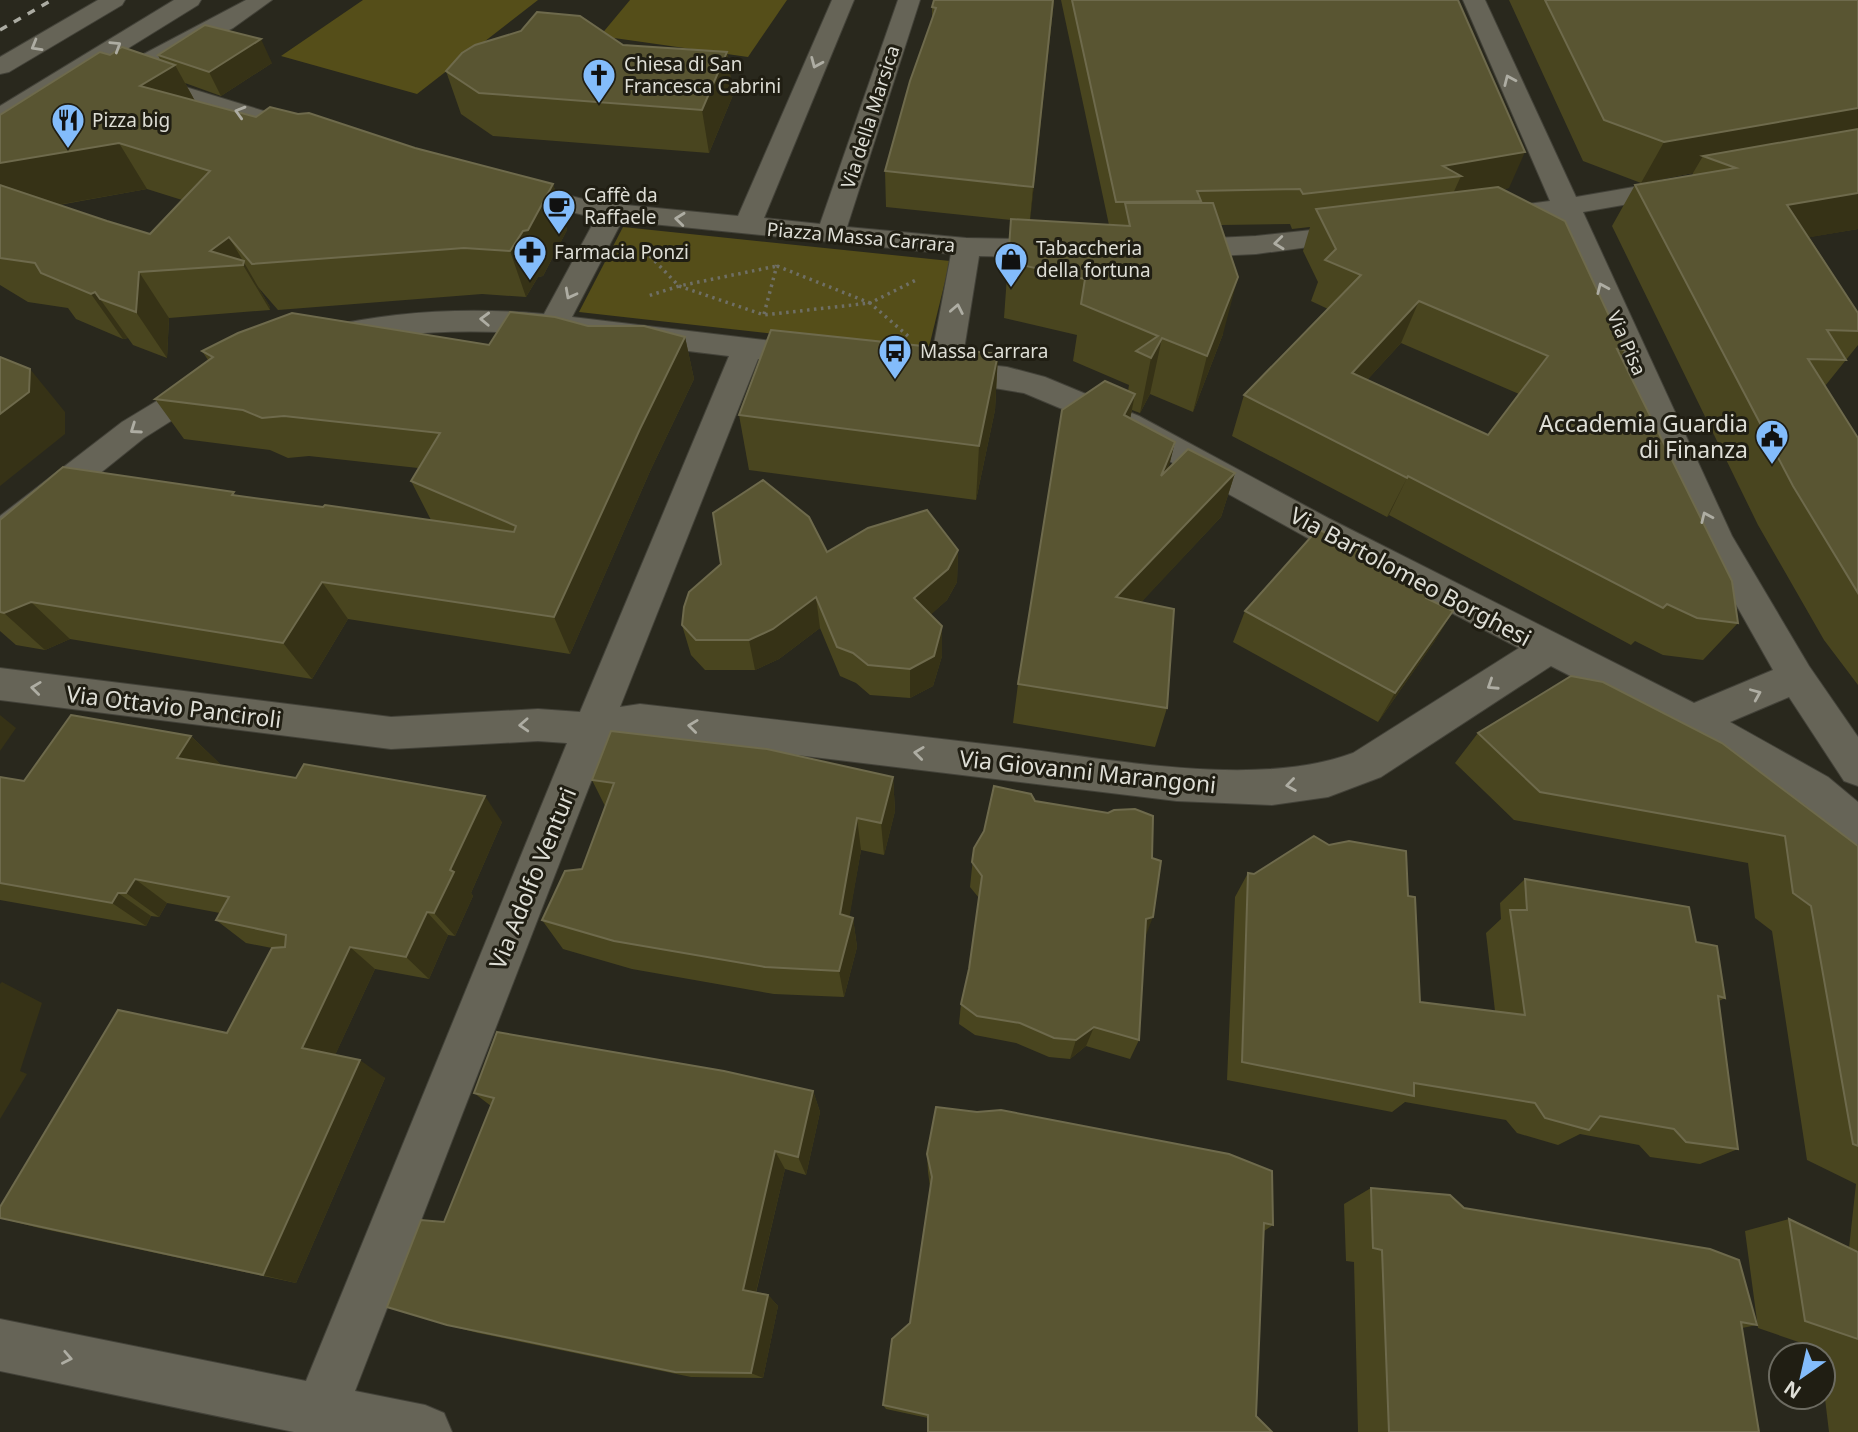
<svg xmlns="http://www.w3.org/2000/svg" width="1858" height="1432" font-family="'Noto Sans',sans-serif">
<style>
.green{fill:#554e19}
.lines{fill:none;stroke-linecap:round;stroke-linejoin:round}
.minor-casing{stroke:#434239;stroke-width:2}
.path{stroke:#6f6f65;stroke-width:3.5;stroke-dasharray:2.5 4.5;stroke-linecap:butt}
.minor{fill:#666457;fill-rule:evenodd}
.rail{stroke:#ababa2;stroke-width:3.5;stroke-dasharray:8 8;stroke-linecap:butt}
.wall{fill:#49451f;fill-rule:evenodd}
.shaded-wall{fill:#363216}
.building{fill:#595532;stroke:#6e6a4c;stroke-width:2;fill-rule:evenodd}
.oneway{stroke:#aeada3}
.labels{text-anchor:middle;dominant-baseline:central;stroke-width:6;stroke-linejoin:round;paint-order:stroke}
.far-poi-label{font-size:19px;fill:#deded6;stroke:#201e13;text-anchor:start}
.far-street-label{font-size:19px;fill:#deded6;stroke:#201e13}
.poi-label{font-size:23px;fill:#deded6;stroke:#201e13;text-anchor:end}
.street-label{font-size:23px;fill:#deded6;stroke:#201e13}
</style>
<rect width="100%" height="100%" fill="#29281d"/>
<!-- green -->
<g class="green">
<polygon points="363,0 538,0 417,94 281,56"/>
<polygon points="630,0 787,0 748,57 600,36"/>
<polygon points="623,227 950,261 928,351 579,312"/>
</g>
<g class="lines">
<defs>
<g id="minor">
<polygon points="98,0 125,0 122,5 9,72 0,74 0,57"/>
<polygon points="174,0 201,0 198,5 9,122 0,125 0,106"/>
<polygon points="246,0 272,0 233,28 143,74 313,126 317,131 313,136 304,139 295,136 136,86 134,79 120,88 111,90 102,88 99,83 121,66"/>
<path d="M832,0H854L764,218L820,224L898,0H920L847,227L966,238L1062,240L1072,243L1076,249L1072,255L1062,258L979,256L962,362L1007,367L1045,377L1139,416L1328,518L1694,703L1773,670L1699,539L1557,216L1491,224L1481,222L1477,216L1481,210L1550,201L1463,0H1485L1576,197L1680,179L1690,181L1693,187L1690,193L1680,195L1583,212L1732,536L1809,666L1858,737V786L1844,781L1789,697L1730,722L1828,777L1858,802V845C1833,836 1820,815 1798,800C1722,750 1632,708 1551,666L1381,777L1328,797L1272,805L1177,801L640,736L606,743L355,1391L425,1405L444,1413L452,1432H294L0,1371V1319L306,1381L567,743L538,741L391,749L0,700V668L391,717L538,709L580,712L729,356C588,339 461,315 320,348L309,345L305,338L309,331L320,328C394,311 468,307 544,314L596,218L497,194L494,188L497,182L507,180L595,202L738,216ZM622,221L951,254L929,370L934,378L1024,393L1117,432L1304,536L1519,648L1353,753C1257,789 1112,759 1010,747C887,733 763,718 640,704L620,707L758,359L814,366L825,363L829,356L825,349L814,346L572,317Z"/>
<polygon points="1358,225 1368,227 1372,233 1368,239 1256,254 1174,258 1164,255 1160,249 1164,243 1174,240 1256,236"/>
<polygon points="209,372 220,376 225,383 220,390 144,438 12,544 0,548 0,516 122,422 198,376"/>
</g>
</defs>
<!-- minor casing -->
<use href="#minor" class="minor-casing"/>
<!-- path -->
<g class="path">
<polyline points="645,251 679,286 648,296"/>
<polygon points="777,266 870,303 764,315 679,286"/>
<polyline points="764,314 777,265"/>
<polyline points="908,336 870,303 918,279"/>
</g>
<!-- minor -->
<use href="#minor" class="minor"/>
<!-- rail -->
<polyline class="rail" points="0,30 52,0"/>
</g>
<!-- wall -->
<g class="wall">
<path d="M934,0H1054L1030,220L1109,225L1061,0H1458L1509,188L1502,189L1625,350L1621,356L1738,623L1703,660L1663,655L1635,641L1631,645L1389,515L1387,517L1232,436L1244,395L1328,309L1311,301L1318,282L1303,251L1310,227L1292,229L1290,224L1221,225L1223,334L1193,412L1150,394L1140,413L1132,410L1130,418L1175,442L1168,469L1235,473L1221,517L1141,602L1167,708L1155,747L1013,723L1018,684L1128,391L1129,385L1073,361L1077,335L1004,318L1011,220L886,207L885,171L932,21V7ZM1401,343L1519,394L1488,435L1367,380Z"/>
<polygon points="1509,0 1858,0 1858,229 1809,237 1858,313 1858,345 1825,386 1858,438 1858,685 1824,640 1758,525 1612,226 1635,185 1692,175 1693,173 1641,183 1583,161"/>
<polygon points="623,45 727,52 733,95 709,153 493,136 461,114 446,71"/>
<path d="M110,55L160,60L158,55L272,63L221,96L185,83L195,101L256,117L415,148L553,184L567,230L543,276L538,277L526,297L482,294L278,310L258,287L270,307V310L169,318L167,358L133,345L128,338L123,339L76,319L68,308L28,302L0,285V115ZM147,189L182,200L150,234L107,221L59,205Z"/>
<polygon points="588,326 685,337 694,379 651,469 570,654 348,619 312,679 70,639 45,650 16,645 0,631 0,520 237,496 323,507 431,520 411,481 418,468 309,456 288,458 270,450 184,439 155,399 208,360 202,351 489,345"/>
<polygon points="998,354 995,410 976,500 749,470 739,415"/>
<polygon points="958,550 957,582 947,600 931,614 942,656 933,686 910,698 870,695 856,683 840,676 820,628 779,659 755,670 705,670 691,655 682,625 827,552"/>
<polygon points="1245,611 1453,611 1434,642 1378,722 1233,642"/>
<polygon points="1478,733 1858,846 1858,1432 1829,1432 1823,1382 1823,1355 1820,1355 1819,1349 1758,1328 1745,1231 1789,1219 1849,1248 1856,1184 1807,1160 1772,931 1755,918 1748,863 1514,820 1455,763"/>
<polygon points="191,736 220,764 219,765 502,822 471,893 473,896 455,936 448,935 429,979 375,969 335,1055 385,1078 296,1283 39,1228 0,1218 227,1033 272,948 246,943 216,920 220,913 167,903 159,917 151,916 146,926 0,900 0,777 24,781"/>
<polygon points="893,777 895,811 884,855 861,850 849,917 853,918 857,947 844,997 774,994 632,969 563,949 542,920 582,869 605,806 592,780"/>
<polygon points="1035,801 1145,936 1139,1040 1130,1059 1086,1046 1070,1059 1049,1057 1016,1043 975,1035 959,1024 961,1004 969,969 979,898 970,887 974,848"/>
<polygon points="1248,873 1408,896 1420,1002 1495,1011 1486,933 1501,919 1500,903 1525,879 1696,942 1725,998 1719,1001 1738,1149 1700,1164 1650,1157 1639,1145 1580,1134 1558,1145 1517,1133 1506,1120 1405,1102 1392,1112 1227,1080 1235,897"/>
<polygon points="813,1091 820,1112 806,1175 785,1169 756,1293 768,1295 778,1306 763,1378 691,1377 478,1333 447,1325 444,1222 491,1106 474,1093"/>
<polygon points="927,1154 1273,1225 1264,1231 928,1418 886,1409 883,1405 910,1323 930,1187 928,1172"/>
<polygon points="1371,1188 1464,1208 1757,1325 1742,1328 1759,1432 1358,1432 1354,1262 1346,1261 1344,1204"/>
</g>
<!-- shaded-wall -->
<g class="shaded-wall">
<polygon points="1053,0 1054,0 1030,222 1033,187"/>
<polygon points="261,39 272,63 221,96 209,72"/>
<polygon points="727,52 733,95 709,153 702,110"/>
<polygon points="175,65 200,110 140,86"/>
<polygon points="1858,108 1858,144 1703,156 1693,173 1641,183 1664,142"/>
<polygon points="119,143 147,189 0,215 0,163"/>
<polygon points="1525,152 1509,188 1451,198 1461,176 1443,166"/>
<polygon points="553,184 567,230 543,276 538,277 526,297 510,251"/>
<polygon points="1858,193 1858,229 1759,246 1787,205"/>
<polygon points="229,237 270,307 270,310 243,265 210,251"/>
<polygon points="139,272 169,318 167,358 136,312"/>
<polygon points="1238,277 1223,334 1193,412 1207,356"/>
<polygon points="95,292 128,338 123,339 91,294"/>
<polygon points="1419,301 1401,343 1336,414 1352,373"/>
<polygon points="685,337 694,379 651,469 570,654 554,617 640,429"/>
<polygon points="1162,338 1150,394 1140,413 1151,358"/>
<polygon points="998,354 995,410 976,500 979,446"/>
<polygon points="30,369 65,412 65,434 0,486 0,414"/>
<polygon points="1135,394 1126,440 1124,415"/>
<polygon points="1175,442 1164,486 1161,476"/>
<polygon points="1235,473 1221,517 1107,639 1116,597"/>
<polygon points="1408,476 1389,515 1387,517 1407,478"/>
<polygon points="958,550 957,582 947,600 915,629 914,598"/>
<polygon points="322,582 348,619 312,679 283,643"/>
<polygon points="816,597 820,628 779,659 755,670 749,640"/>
<polygon points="31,602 70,639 45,650 4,613"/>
<polygon points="1453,611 1434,642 1378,722 1395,693"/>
<polygon points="942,626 942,656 933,686 910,698 910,669"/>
<polygon points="0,715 16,728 0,751"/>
<polygon points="191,736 220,764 206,785 177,758"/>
<polygon points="893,777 895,811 884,855 881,823"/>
<polygon points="485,796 502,822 471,893 473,896 455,936 434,913 450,870"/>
<polygon points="857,818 861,850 845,943 840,914"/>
<polygon points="135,879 167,903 159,917 126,893"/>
<polygon points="118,893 151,916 146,926 112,903"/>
<polygon points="427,912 448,935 429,979 406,957"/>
<polygon points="1153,917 1144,940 1146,919"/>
<polygon points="853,918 857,947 844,997 839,971"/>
<polygon points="350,947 375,969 330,1066 302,1048"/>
<polygon points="2,982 42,1003 20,1071 27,1074 0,1119 0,984"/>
<polygon points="1094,1027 1086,1046 1070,1059 1076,1040"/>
<polygon points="360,1060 385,1078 296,1283 263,1275"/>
<polygon points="813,1091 820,1112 806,1175 798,1157"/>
<polygon points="775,1151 785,1169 754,1300 743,1290"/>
<polygon points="768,1295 778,1306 763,1378 751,1373"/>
</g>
<!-- building -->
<g class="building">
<polygon points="934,0 1053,0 1033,187 885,171 910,81 936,8 932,7"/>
<polygon points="1072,0 1458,0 1525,152 1443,166 1461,176 1303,194 1300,189 1197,191 1201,201 1116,202"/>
<polygon points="1545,0 1858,0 1858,108 1664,142 1604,120"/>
<polygon points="537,12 580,16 623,45 727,52 702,110 479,93 446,71 462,53 475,45 521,31"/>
<polygon points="205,25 261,39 209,72 158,55"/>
<polygon points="122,47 175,65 140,86 256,117 270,107 298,114 309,113 415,148 553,184 528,230 523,231 510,251 464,248 252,264 229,237 210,251 244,261 243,265 139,272 136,312 100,299 95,292 91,294 41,273 35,263 0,258 0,185 107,221 150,234 210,171 119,143 0,163 0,115 100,52 110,55"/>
<polygon points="1858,129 1858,193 1787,205 1858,313 1858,331 1827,330 1846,360 1808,359 1858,438 1858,593 1793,486 1635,185 1736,168 1703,156"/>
<path d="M1498,187L1565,221L1625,350L1617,349L1732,581L1738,623L1697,618L1667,604L1663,608L1408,476L1407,478L1244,395L1361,275L1325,260L1336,249L1316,209ZM1419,301L1548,356L1488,435L1352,373Z"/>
<polygon points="1125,203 1213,203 1238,277 1207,356 1162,338 1151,358 1136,351 1158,336 1081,304 1085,279 1008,262 1011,219 1130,226"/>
<polygon points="510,312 555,317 588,326 644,326 685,337 640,429 554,617 322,582 283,643 31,602 4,613 0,612 0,520 63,467 234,492 232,495 323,507 325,505 514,532 516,526 411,481 440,433 284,416 262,418 243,410 155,399 213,357 202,351 238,333 292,313 489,345"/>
<polygon points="771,330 998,354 979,446 739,415"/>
<polygon points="0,357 30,369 29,392 0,414"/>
<polygon points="1105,381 1135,394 1124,415 1175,442 1161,476 1188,449 1235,473 1116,597 1174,609 1167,708 1018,684 1062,410"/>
<polygon points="763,480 809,517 827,552 868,528 927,510 958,550 948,569 914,598 942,626 934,656 910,669 868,665 853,653 837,647 816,597 773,629 749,640 696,640 682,625 684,607 689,592 721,564 713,513"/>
<polygon points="1318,529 1431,588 1426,598 1453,611 1395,693 1245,611"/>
<polygon points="1571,676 1603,682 1722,743 1858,846 1858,1146 1853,1144 1811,906 1793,893 1785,836 1540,792 1478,733"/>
<polygon points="71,715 191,736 177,758 296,778 304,764 485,796 450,870 454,872 434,913 427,912 406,957 350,947 302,1048 360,1060 263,1275 0,1218 0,1207 118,1010 227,1033 272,948 285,947 286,935 216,920 229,897 135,879 126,893 118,893 112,903 0,883 0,777 24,781"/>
<polygon points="611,731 767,749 893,777 881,823 857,818 840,914 853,918 839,971 765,967 614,941 542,920 565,871 582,869 614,783 592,780"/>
<polygon points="994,786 1031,794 1035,801 1108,813 1114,810 1135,809 1153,816 1152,858 1161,861 1153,917 1146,919 1139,1040 1094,1027 1076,1040 1054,1038 1020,1023 977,1016 961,1004 969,969 982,876 972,862 974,848 984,831"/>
<polygon points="1314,836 1329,845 1349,841 1406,851 1408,896 1415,897 1420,1002 1525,1015 1510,910 1527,910 1525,879 1689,907 1696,942 1717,946 1725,998 1718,996 1738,1149 1686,1142 1674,1129 1600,1116 1589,1130 1545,1118 1535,1103 1414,1083 1414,1096 1242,1062 1248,873 1254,874"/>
<polygon points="497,1032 724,1071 813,1091 798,1157 775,1151 743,1290 768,1295 751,1373 675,1372 447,1325 387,1307 421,1220 444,1222 494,1098 474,1093"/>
<polygon points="936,1107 977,1112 1001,1110 1229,1154 1272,1171 1273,1225 1264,1223 1256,1416 1272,1432 928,1432 928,1415 883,1405 892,1339 910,1323 932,1177 927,1154"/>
<polygon points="1371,1188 1450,1195 1464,1208 1710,1249 1739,1260 1757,1325 1741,1322 1759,1432 1389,1432 1382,1250 1373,1248"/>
<polygon points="1789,1219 1858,1252 1858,1339 1805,1321"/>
</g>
<!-- one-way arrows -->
<defs><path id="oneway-chevron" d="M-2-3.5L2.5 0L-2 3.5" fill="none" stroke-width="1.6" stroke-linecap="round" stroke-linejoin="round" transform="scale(1.75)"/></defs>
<g class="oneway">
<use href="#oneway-chevron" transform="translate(36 46) rotate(150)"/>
<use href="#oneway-chevron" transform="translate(116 46) rotate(-32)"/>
<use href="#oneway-chevron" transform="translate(816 63) rotate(113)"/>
<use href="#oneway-chevron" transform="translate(1509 80) rotate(-114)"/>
<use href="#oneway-chevron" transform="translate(240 112) rotate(-164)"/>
<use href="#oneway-chevron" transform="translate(680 219) rotate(-174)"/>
<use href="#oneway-chevron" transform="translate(1279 243) rotate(174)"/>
<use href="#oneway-chevron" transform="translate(1602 288) rotate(-114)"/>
<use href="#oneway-chevron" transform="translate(570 294) rotate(118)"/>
<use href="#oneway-chevron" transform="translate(957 309) rotate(-79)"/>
<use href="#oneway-chevron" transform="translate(485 319) rotate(-178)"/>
<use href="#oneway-chevron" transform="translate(135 429) rotate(145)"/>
<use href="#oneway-chevron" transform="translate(1706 517) rotate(-114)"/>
<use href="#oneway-chevron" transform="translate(1492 685) rotate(147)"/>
<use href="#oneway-chevron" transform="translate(36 688) rotate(-173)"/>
<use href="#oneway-chevron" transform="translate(1756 694) rotate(-23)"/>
<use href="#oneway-chevron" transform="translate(524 725) rotate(177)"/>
<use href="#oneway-chevron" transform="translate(693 726) rotate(-173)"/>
<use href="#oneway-chevron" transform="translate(919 753) rotate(-173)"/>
<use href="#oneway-chevron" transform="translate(1291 785) rotate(172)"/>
<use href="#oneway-chevron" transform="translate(67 1358) rotate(11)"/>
</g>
<!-- icons -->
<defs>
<symbol id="church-pin" viewBox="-11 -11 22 30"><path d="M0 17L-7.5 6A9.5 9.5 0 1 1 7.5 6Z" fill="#83bcfb" stroke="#201e13"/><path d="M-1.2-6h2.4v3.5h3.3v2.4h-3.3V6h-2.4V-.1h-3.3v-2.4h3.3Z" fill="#111"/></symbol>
<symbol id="restaurant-pin" viewBox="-11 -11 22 30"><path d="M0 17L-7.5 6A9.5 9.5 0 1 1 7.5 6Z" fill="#83bcfb" stroke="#201e13"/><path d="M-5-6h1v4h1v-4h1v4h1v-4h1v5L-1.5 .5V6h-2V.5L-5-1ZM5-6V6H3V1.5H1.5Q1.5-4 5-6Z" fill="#111"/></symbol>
<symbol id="cafe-pin" viewBox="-11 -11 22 30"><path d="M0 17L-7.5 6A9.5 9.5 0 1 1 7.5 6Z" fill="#83bcfb" stroke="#201e13"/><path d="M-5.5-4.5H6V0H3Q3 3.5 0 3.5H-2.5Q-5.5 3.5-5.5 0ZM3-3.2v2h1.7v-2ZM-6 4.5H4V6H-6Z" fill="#111"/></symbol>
<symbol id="pharmacy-pin" viewBox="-11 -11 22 30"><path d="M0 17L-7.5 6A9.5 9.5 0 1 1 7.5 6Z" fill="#83bcfb" stroke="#201e13"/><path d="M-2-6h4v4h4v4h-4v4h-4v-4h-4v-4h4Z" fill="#111"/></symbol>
<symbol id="shop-pin" viewBox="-11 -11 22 30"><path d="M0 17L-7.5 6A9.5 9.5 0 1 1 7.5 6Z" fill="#83bcfb" stroke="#201e13"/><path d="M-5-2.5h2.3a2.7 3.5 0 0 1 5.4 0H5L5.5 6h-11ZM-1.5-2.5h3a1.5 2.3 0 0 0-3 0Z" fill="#111"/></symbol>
<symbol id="bus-pin" viewBox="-11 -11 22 30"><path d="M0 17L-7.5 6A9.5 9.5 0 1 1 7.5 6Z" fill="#83bcfb" stroke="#201e13"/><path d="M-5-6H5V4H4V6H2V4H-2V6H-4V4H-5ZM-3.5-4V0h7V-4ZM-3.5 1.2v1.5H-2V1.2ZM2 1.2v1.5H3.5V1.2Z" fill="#111"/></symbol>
<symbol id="civic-pin" viewBox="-11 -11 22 30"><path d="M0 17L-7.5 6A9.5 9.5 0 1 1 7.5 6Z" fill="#83bcfb" stroke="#201e13"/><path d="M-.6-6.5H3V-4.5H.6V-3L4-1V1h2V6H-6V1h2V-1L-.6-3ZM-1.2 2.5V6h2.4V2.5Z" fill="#111"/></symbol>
</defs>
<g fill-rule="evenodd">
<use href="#church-pin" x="580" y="56" width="38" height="52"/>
<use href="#restaurant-pin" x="49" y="101" width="38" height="52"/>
<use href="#cafe-pin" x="540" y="187" width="38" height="52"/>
<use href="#pharmacy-pin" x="511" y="233" width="38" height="52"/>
<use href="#shop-pin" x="992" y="240" width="38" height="52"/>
<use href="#bus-pin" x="876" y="332" width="38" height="52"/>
<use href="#civic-pin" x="1753" y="417" width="38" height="52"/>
</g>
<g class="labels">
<!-- far-poi labels -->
<g class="far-poi-label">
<text x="624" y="64">Chiesa di San<tspan x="624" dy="22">Francesca Cabrini</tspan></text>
<text x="92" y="120">Pizza big</text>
<text x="584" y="195">Caffè da<tspan x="584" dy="22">Raffaele</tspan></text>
<text x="1036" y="248">Tabaccheria<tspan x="1036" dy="22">della fortuna</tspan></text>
<text x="554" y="252">Farmacia Ponzi</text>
<text x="920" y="351">Massa Carrara</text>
</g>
<!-- far-street labels -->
<g class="far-street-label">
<text transform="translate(870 117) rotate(-72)">Via della Marsica</text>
<text transform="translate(861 237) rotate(5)">Piazza Massa Carrara</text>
<text transform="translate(1627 343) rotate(66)">Via Pisa</text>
</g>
<!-- poi labels -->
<g class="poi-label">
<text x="1748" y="423">Accademia Guardia<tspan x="1748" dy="26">di Finanza</tspan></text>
</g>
<!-- street labels -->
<g class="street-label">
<text transform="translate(1411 576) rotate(28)">Via Bartolomeo Borghesi</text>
<text transform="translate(174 706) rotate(7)">Via Ottavio Panciroli</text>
<text transform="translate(1088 771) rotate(6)">Via Giovanni Marangoni</text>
<text transform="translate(532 878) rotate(-68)">Via Adolfo Venturi</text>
</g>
</g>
<!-- north arrow -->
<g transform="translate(1802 1376) rotate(214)"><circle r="33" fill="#201e13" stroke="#6c6b61" stroke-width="2"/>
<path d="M0-5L12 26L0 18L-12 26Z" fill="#83bcfb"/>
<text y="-10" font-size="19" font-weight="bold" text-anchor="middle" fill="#deded6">N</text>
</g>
</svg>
